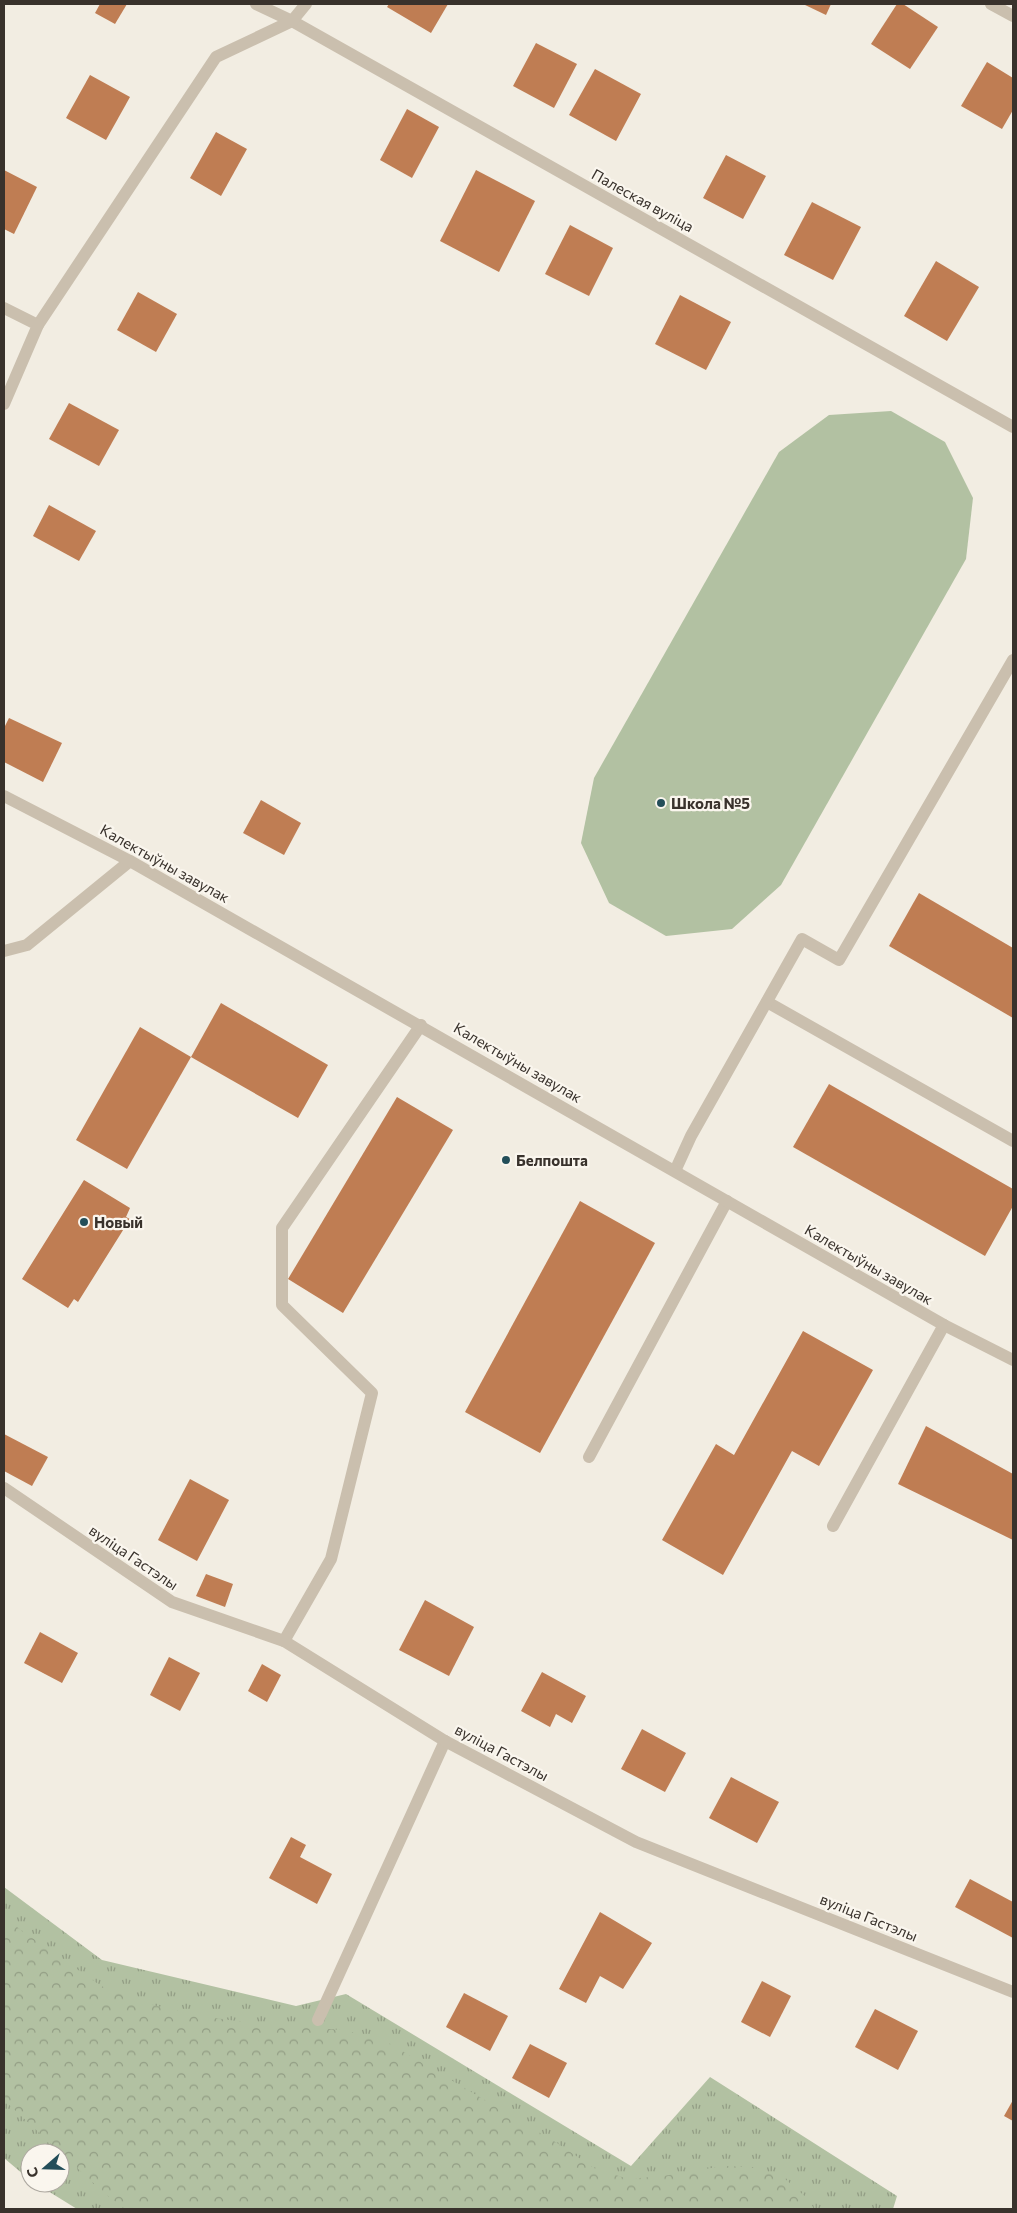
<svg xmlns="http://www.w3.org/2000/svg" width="1017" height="2213" font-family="Commissioner,sans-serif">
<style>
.grass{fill:url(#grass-tufts)}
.forest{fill:url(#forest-crowns)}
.pitch{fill:#b2c1a2}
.building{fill:#bf7d53}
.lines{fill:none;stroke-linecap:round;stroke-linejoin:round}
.service{stroke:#cabfae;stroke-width:12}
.minor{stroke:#cabfae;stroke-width:12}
.tertiary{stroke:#cabfae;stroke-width:12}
.poi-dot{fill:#234e59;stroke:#faf6ee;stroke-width:2}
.labels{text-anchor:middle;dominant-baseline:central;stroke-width:4.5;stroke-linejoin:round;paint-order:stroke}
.street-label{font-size:15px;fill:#39322c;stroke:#faf6ee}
.poi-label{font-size:15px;font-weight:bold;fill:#39322c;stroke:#faf6ee;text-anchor:start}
</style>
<defs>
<pattern id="grass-tufts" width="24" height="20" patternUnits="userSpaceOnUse" patternTransform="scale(1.25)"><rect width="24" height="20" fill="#b2c1a2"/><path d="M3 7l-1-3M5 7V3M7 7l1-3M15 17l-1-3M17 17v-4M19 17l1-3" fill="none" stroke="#929d84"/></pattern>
<pattern id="forest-crowns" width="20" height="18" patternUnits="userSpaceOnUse" patternTransform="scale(1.25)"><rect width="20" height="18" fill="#b2c1a2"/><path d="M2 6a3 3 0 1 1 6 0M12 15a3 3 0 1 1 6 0" fill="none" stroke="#929d84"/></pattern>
</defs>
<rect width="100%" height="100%" fill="#f2ede2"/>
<!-- grass -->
<polygon class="grass" points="4,1887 102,1960 296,2006 346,1994 631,2166 710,2077 897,2196 893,2209 77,2209 35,2183 60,2183 60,2153 30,2153 30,2180 4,2158"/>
<!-- forest -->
<polygon class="forest" points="4,1918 101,1986 148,2004 207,2017 252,2023 342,2030 382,2039 557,2143 594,2168 628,2179 663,2176 723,2166 753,2167 784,2178 808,2199 814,2209 125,2209 103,2192 4,2100"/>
<!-- pitch -->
<polygon class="pitch" points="891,411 945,442 973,498 966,559 781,885 732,929 666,936 609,903 581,843 594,778 779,452 829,415"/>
<!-- building -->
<g class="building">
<polygon points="100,4 127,4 115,24 95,13"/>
<polygon points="389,4 448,4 431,33 387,7"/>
<polygon points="803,4 831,4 826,15"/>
<polygon points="897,4 903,4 938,27 910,69 871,44"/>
<polygon points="536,43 577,64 554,108 513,86"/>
<polygon points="987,62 1013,78 1013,110 1002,129 961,106"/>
<polygon points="595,69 641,94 616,141 569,115"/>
<polygon points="90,75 130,97 106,140 66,118"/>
<polygon points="407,109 439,127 412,178 380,160"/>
<polygon points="216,132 247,149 221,196 190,178"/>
<polygon points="726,155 766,176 743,219 703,198"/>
<polygon points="4,170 37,187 14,234 4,229"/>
<polygon points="476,170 535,201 499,272 440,241"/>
<polygon points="812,202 861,227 833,280 784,255"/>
<polygon points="570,225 613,248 589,296 545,274"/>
<polygon points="936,261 979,287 947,341 904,316"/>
<polygon points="138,292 177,314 156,352 117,330"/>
<polygon points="680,295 731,322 706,370 655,344"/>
<polygon points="69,403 119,430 99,466 49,439"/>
<polygon points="49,505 96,531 79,561 33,536"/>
<polygon points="9,718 62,743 43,782 4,762 4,728"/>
<polygon points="261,800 301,823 284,855 243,833"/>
<polygon points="919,893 1013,948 1013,1018 889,946"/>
<polygon points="221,1003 328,1065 298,1118 191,1057"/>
<polygon points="140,1027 191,1057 127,1169 76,1140"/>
<polygon points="829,1084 1013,1189 1013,1206 985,1256 793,1147"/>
<polygon points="397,1097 453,1130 343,1313 288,1279"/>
<polygon points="84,1180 130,1208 126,1217 130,1219 78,1302 74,1299 68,1308 22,1279"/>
<polygon points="580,1201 655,1243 540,1453 465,1412"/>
<polygon points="803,1331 873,1370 819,1466 792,1451 723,1575 662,1540 716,1444 734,1455"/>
<polygon points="926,1426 1013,1474 1013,1540 898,1484"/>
<polygon points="4,1434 48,1457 32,1486 4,1471"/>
<polygon points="190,1479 229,1500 197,1561 158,1540"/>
<polygon points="206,1574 233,1584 225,1607 196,1596"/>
<polygon points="425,1600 474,1627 449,1676 399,1650"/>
<polygon points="40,1632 78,1653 62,1683 24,1663"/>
<polygon points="169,1657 200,1673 180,1711 150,1695"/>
<polygon points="262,1664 281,1675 267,1702 248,1691"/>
<polygon points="542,1672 586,1696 572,1723 556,1714 550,1727 521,1711"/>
<polygon points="642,1729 686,1753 665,1792 621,1769"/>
<polygon points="731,1777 779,1802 757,1843 709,1818"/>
<polygon points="291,1837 306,1845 300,1857 332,1874 317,1904 269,1878"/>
<polygon points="970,1879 1013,1902 1013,1938 955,1907"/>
<polygon points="600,1912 652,1943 623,1989 600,1976 586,2003 559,1989"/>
<polygon points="762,1981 791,1996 770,2037 741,2022"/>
<polygon points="464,1993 508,2016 490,2051 446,2027"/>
<polygon points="875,2009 918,2031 898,2070 855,2047"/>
<polygon points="530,2044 567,2063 549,2098 512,2078"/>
<polygon points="1013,2100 1013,2121 1004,2116"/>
</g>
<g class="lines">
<!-- service -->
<g class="service">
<polyline points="767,1002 1013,1141"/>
<polyline points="675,1171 691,1136 802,939 839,960 1013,660"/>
<polyline points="589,1457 727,1201"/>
<polyline points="833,1526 944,1325"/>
<polyline points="284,1641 331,1559 372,1393 282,1305 282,1228 421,1025"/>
<polyline points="318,2020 445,1741"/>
</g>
<!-- minor -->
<g class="minor">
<polyline points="256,4 292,21 1013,427"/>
<polyline points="991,4 1013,16"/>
<polyline points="38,325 216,57 292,21 306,4"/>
<polyline points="4,951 27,945 130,861"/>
<polyline points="4,1488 172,1602 284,1641 445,1741 636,1842 1013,1992"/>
</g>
<!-- tertiary -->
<g class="tertiary">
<polyline points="4,308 38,325 4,404"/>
<polyline points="4,796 130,861 944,1325 1013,1360"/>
</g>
</g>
<!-- markers -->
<g class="poi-dot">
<circle cx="661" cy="803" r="5"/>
<circle cx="506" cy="1160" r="5"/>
<circle cx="84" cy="1222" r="5"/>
</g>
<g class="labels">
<!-- street labels -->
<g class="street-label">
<text transform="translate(643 200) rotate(29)">Палеская вуліца</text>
<text transform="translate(165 863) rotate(29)">Калектыўны завулак</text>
<text transform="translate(518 1062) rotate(30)">Калектыўны завулак</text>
<text transform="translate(869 1264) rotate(30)">Калектыўны завулак</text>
<text transform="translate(134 1557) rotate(34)">вуліца Гастэлы</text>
<text transform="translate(502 1752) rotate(28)">вуліца Гастэлы</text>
<text transform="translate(869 1917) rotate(22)">вуліца Гастэлы</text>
</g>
<!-- poi labels -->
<g class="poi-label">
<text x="671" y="803">Школа №5</text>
<text x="516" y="1160">Белпошта</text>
<text x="94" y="1222">Новый</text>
</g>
</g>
<!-- border -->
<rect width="1017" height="2213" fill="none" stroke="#39322c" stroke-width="10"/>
<!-- north arrow -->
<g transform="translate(45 2168) rotate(250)"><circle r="24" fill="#faf6ee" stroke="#ada8a0"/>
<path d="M0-4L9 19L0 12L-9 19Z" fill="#234e59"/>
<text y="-8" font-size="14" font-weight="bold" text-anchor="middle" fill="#39322c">С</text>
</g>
</svg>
